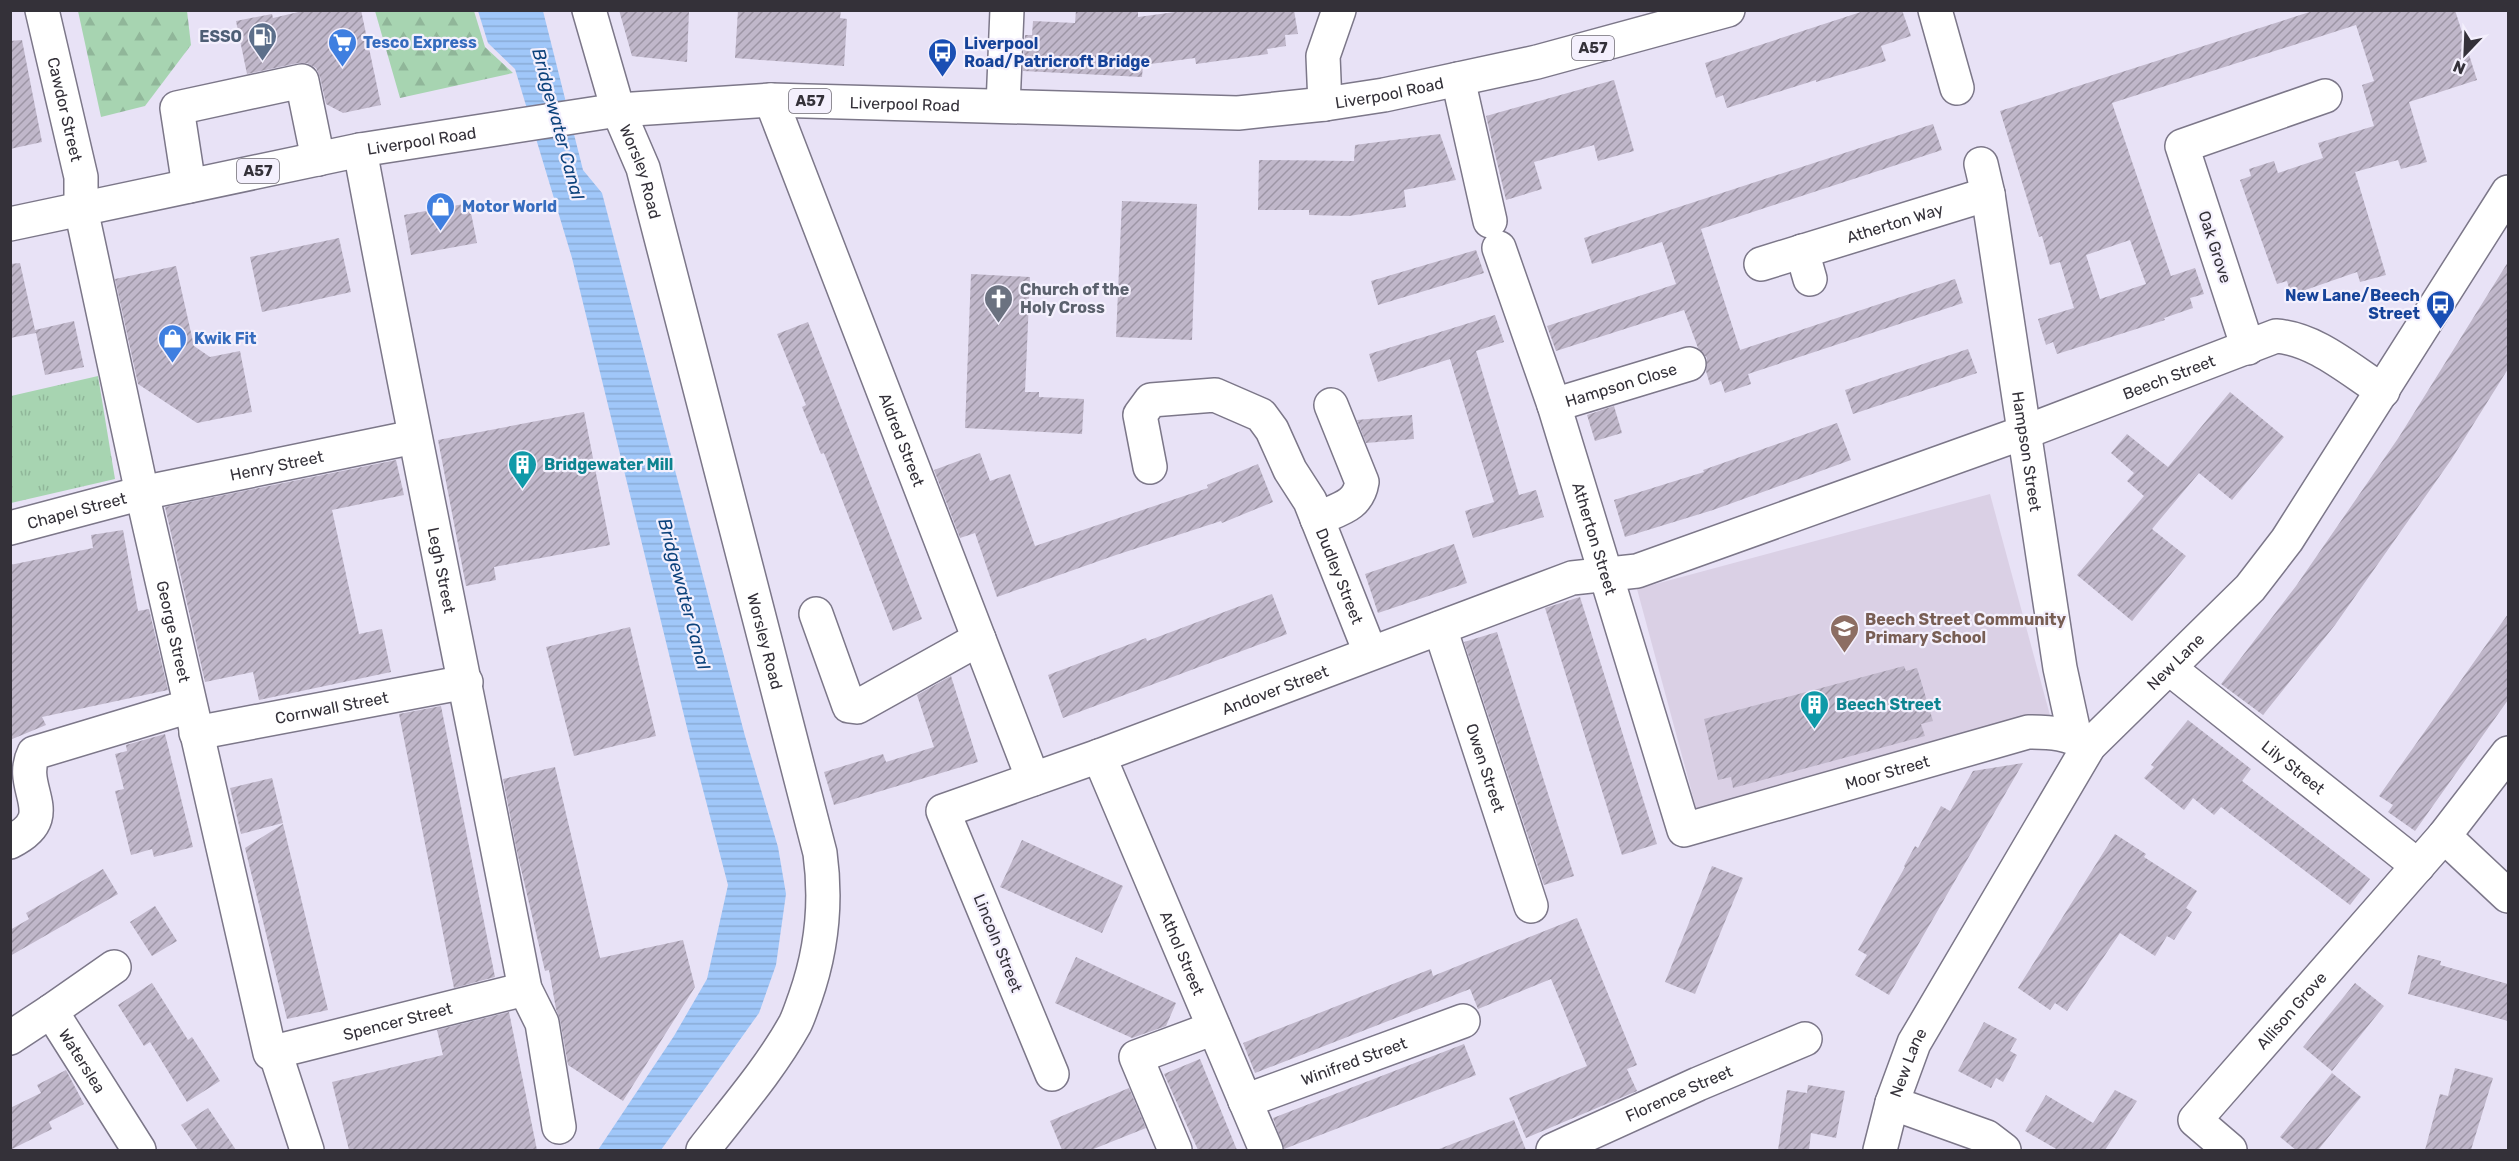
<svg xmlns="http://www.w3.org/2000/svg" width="2519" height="1161" font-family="Rubik,sans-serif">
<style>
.education{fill:#dad0e5}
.forest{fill:url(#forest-firs)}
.park{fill:url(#park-tufts)}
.water{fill:url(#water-rules)}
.building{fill:url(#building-hatch);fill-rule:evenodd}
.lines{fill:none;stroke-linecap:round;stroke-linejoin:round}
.minor-casing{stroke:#7c7789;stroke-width:36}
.major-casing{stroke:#7c7789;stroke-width:36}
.minor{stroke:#fff;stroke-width:33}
.major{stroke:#fff;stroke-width:33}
.labels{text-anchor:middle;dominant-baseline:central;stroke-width:4.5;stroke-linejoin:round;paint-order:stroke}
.shield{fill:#f4f0fd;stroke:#6e6a74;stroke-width:1.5}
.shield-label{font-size:15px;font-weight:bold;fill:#343139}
.service-label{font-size:16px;font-weight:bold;fill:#4e5e75;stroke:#f4f0fd;text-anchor:end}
.shop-label{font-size:16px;font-weight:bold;fill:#366cbe;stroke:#f4f0fd;text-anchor:start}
.transit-label{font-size:16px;font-weight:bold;fill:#164399;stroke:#f4f0fd;text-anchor:start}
.street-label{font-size:16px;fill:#343139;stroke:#f4f0fd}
.worship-label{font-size:16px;font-weight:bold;fill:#5b616d;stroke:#f4f0fd;text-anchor:start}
.culture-label{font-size:16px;font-weight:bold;fill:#0d838f;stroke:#f4f0fd;text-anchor:start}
.education-label{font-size:16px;font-weight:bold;fill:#785e54;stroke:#f4f0fd;text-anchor:start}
.water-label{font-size:18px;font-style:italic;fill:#0c427c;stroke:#f4f0fd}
</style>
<defs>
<pattern id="forest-firs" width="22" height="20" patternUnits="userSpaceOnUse" patternTransform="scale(1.5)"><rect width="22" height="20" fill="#a7d4b1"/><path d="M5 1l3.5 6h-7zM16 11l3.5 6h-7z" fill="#90b699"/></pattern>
<pattern id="park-tufts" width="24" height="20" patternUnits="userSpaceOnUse" patternTransform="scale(1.5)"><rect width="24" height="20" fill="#a7d4b1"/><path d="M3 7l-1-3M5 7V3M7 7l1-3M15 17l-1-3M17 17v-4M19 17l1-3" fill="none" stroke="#90b699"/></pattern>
<pattern id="water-rules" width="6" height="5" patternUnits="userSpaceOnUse" patternTransform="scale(1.5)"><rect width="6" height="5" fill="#a0c7f9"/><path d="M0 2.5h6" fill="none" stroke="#8aabd6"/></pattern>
<pattern id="building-hatch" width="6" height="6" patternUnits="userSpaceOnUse" patternTransform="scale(1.5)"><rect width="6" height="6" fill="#c0b7ca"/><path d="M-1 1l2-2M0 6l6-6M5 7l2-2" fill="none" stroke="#9d95a5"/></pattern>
</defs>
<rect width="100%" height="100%" fill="#e8e2f6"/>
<!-- education -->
<polygon class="education" points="1990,494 2051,719 1698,815 1637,589"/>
<!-- forest -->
<g class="forest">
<polygon points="78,11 187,11 191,45 145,106 101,117"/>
<polygon points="375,11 474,11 485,47 513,73 400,98"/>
</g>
<!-- park -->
<polygon class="park" points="98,376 115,479 11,503 11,396"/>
<!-- water -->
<polygon class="water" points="478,11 543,11 583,170 602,193 745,736 778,847 786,894 776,965 759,1013 661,1150 598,1150 674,1036 707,979 728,885 691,744 572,258 515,69 488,43"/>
<!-- building -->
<g class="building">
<polygon points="307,10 361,10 381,105 343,113 326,104 320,77 316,68 307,63 298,63 247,74 236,21 272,14 273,18"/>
<polygon points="619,10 689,10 687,62 632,56"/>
<polygon points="738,10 841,10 840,18 847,19 844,66 735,58"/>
<polygon points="1076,10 1138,10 1138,17 1190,10 1294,10 1298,34 1285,35 1286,46 1267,49 1268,54 1196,64 1195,58 1143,65 1142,77 1023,71 1025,35 1032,35 1033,21 1075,23"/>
<polygon points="1867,10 1902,10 1911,36 1881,46 1886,61 1816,82 1816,80 1727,108 1723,95 1716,98 1705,63"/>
<path d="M2316,10H2455L2477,80L2409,102L2427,162L2401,169L2398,160L2355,172L2386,275L2360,282L2357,272L2291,295L2287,281L2277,284L2240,180L2251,176L2249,169L2274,161L2278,173L2323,158L2318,143L2374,126L2362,85L2374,81L2356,25L2112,103L2171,276L2195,268L2204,294L2190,298L2193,308L2164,318L2165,320L2057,354L2053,342L2046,345L2038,319L2074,308L2060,262L2050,265L2042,236L2039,237L2000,111ZM2130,240L2146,284L2100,299L2086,255Z"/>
<polygon points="22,40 42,142 10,149 10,41"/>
<polygon points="1614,80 1634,151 1598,161 1594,145 1534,162 1542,189 1506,200 1486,116"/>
<polygon points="1933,124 1942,150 1701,229 1740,350 1955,279 1963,303 1748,374 1751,384 1725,393 1721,381 1710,385 1706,371 1707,358 1698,348 1684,310 1556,351 1547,326 1676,284 1662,242 1592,264 1584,238"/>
<polygon points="1440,134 1456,180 1404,190 1406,207 1349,216 1309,215 1309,210 1258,210 1259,160 1354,161 1355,145"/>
<polygon points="1122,201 1197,204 1192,340 1116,337"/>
<polygon points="469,203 477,243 411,255 404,215"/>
<polygon points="339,238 351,292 262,312 250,257"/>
<polygon points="1476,250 1484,273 1378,305 1371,281"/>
<polygon points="2508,262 2508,369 2451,460 2335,625 2263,715 2221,684 2296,586 2399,437"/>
<polygon points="20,263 35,330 74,321 84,367 45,375 36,333 10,338 10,264"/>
<polygon points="176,266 194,346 210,357 240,351 252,412 197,423 138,384 115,279"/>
<polygon points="971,274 1030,277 1025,392 1039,392 1039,397 1084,399 1082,434 965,428"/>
<polygon points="1495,315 1504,342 1476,351 1519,495 1536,490 1544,517 1473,538 1465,511 1494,502 1450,359 1378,382 1369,354"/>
<polygon points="808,322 922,619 893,631 824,453 821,454 802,407 806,405 777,334"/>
<polygon points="1968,349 1977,373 1853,414 1845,390"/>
<polygon points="2230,392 2284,437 2232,500 2199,473 2152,529 2186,556 2132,621 2077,575 2144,496 2127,481 2134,473 2111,453 2127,434 2168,467"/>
<polygon points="1614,406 1622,433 1595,441 1587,415"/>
<polygon points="584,412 610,545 494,567 496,580 466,586 438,440"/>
<polygon points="1412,415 1414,439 1366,443 1357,420"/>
<polygon points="1837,423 1851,460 1713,510 1625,537 1614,500 1704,472 1703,470"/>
<polygon points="980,453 990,481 1010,474 1035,546 1208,488 1207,485 1258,464 1273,502 1222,523 1221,521 1116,555 997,597 975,533 960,538 934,470"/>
<polygon points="396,460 404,495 332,510 359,634 382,629 391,672 259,700 253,672 205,682 165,507"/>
<polygon points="123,530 138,611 149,609 168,690 42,717 46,725 10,740 10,565 93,548 91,535"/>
<polygon points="1454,544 1467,583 1378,613 1365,574"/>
<polygon points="1272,594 1287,634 1063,718 1048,675 1146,638 1147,641"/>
<polygon points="1580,597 1657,844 1622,855 1545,608"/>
<polygon points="2508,614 2508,700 2415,831 2388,812 2393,805 2379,796"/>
<polygon points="630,627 656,736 574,756 546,647"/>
<polygon points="1497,632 1574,876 1544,885 1464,642"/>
<polygon points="1904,666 1906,671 1917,668 1933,721 1921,724 1925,736 1733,788 1731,777 1718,780 1704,719"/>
<polygon points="951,676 978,762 834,805 824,772 883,754 886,762 934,747 917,695"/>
<polygon points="441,706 495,977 454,988 399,714"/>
<polygon points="2188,720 2251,769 2242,781 2370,879 2350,905 2221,807 2214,815 2193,798 2184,810 2144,778 2154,767 2151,765"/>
<polygon points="165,734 193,847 154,857 152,849 131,855 115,791 124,789 115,754 127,751 126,745"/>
<polygon points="2023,763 1889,995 1855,975 1867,955 1858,950 1905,867 1904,866 1915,846 1918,848 1941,806 1950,811 1973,771"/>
<polygon points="555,767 600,958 683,940 695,987 623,1101 568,1065 560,1020 556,1009 549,970 545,971 517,852 503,779"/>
<polygon points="272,778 283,823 241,834 230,788"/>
<polygon points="283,824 328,1010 287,1019 245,848"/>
<polygon points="2115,834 2146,854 2144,857 2197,891 2186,908 2192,912 2174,940 2167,936 2155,956 2120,933 2067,1011 2055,1003 2050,1010 2018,988"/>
<polygon points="1022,840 1123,886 1102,933 1000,887"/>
<polygon points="1712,866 1743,878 1695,994 1665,982"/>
<polygon points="103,869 118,894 10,956 10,930 29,919 26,913"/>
<polygon points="155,906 177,941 152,956 130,922"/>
<polygon points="1577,918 1637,1065 1627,1069 1637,1091 1526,1138 1509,1098 1587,1066 1551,979 1478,1009 1470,989 1255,1073 1243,1043 1431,969 1433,976"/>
<polygon points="2418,955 2441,961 2440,965 2508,984 2508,1021 2408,994"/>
<polygon points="1076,957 1176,1003 1166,1026 1132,1038 1055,1003"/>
<polygon points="152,983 188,1040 192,1037 220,1081 187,1102 150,1042 144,1046 118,1005"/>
<polygon points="2355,983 2384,1006 2332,1071 2303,1047"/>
<polygon points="509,1012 537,1150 349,1150 332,1082 443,1055 437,1030"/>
<polygon points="1984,1022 2017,1039 2010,1051 2017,1055 2003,1082 1996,1078 1991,1088 1958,1071"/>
<polygon points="1464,1044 1476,1075 1284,1149 1273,1118"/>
<polygon points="1200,1059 1237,1150 1198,1150 1164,1074"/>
<polygon points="2455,1068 2493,1078 2471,1150 2425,1150 2440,1094 2448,1096"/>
<polygon points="66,1070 84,1104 49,1122 52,1129 10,1150 10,1108 41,1093 37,1085"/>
<polygon points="2332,1073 2361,1097 2318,1150 2296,1150 2280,1137"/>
<polygon points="1808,1085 1845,1091 1836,1138 1811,1133 1809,1150 1778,1150 1787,1090 1807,1093"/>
<polygon points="1129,1088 1146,1128 1091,1150 1062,1150 1050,1121"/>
<polygon points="2115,1090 2137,1101 2105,1150 2058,1150 2025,1131 2046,1095 2093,1123"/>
<polygon points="208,1108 236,1150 198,1150 181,1125"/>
<polygon points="1514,1120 1526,1150 1440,1150 1439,1149"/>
</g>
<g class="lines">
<defs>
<g id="minor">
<path id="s1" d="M42,10L81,177V209L142,493L270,1053L525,989"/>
<polyline points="1935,10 1957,88"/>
<polyline points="1458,79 1490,221"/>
<path id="s2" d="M771,100L1033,779"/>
<polyline points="1325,104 1323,56 1339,10"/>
<polyline points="1003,106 1007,10"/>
<path id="s3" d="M360,150C412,430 471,709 525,989L542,1023L559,1127"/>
<path id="s4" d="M1981,164L1988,194L2060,668L2075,737"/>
<polyline points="189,186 177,108 302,81 318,159"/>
<path id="s5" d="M1499,248L1554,405L1684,830L2028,732C2051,732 2069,733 2089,746"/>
<polyline points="1802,251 1810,279"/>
<path id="s6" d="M1761,264L1988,194"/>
<polyline points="2248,348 2182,146 2325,96"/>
<path id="s7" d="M1554,405L1689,364"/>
<path id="s8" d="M1150,467L1140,415L1151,400L1215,395L1261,415L1272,430L1290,470L1310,501L1370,652"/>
<path d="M1317,519C1338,509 1358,507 1362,482L1331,405"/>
<path id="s9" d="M10,528L142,493L414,437"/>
<polyline points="816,614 849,706 857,707 979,639"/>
<path id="s10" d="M1440,628L1531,906"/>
<path id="s11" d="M2169,668L2418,866"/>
<path id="s12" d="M196,733L466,682"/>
<path id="s13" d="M1099,756L1266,1150"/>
<polyline points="2444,836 2508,896"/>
<path d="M10,842C63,816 16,789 34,753L190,706"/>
<polyline points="51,1011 114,967"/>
<path id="s14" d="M10,1038L51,1011L139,1150"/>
<polyline points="275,1052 307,1150"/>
<path id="s15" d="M1052,1074L943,811L1099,756L1572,578L1637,571L2025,432L2276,336C2316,339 2351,371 2383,391"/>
<path id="s16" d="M1245,1101L1463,1021"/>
<polyline points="1892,1103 1987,1137 2004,1150"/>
<polyline points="1175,1150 1136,1057 1214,1028"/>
<path id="s17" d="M1553,1150L1698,1084L1805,1039"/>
<path id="s18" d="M1880,1150L1892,1103L1914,1043L2089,746L2250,588L2287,540L2508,192"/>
<path id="s19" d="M2230,1150L2195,1120L2444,836L2508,753"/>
</g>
<g id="major">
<path id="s20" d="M589,10L618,110L643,168L820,853C827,904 822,950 805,998C802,1006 799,1016 795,1024C770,1069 734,1110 703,1150"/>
<path id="s21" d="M10,224L360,150L618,110L771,100L1238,113L1325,104L1384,95L1537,62L1728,10"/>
</g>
</defs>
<!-- minor casing -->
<use href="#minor" class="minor-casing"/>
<!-- major casing -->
<use href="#major" class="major-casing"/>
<!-- minor -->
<use href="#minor" class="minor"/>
<!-- major -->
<use href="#major" class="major"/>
</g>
<!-- icons -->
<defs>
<symbol id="fuel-pin" viewBox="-11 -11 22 30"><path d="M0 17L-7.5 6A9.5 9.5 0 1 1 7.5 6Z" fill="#5c6f8a" stroke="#f4f0fd"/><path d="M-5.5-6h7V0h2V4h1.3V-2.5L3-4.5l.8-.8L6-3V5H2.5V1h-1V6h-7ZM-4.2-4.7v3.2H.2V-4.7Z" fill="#fff"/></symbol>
<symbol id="supermarket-pin" viewBox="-11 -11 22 30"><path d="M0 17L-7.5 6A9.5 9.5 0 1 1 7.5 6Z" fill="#3f7fe0" stroke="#f4f0fd"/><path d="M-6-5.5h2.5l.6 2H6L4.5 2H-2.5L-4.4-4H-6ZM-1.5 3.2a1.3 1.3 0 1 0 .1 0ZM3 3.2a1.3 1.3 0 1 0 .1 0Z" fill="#fff"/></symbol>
<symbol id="bus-pin" viewBox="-11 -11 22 30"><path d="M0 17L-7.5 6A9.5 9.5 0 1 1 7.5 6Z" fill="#1a4fb4" stroke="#f4f0fd"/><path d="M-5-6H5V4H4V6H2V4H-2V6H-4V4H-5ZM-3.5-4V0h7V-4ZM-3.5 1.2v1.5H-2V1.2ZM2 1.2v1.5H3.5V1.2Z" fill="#fff"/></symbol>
<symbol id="shop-pin" viewBox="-11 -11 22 30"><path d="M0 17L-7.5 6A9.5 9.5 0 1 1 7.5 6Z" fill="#3f7fe0" stroke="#f4f0fd"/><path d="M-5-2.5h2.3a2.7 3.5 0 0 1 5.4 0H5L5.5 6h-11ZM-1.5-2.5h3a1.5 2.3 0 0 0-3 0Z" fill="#fff"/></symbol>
<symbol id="church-pin" viewBox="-11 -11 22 30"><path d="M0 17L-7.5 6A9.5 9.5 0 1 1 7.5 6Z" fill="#6b7280" stroke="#f4f0fd"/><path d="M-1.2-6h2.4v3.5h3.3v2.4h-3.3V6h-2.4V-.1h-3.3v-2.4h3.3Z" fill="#fff"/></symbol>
<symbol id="building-pin" viewBox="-11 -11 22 30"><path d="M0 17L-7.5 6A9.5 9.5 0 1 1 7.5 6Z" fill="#0f9aa8" stroke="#f4f0fd"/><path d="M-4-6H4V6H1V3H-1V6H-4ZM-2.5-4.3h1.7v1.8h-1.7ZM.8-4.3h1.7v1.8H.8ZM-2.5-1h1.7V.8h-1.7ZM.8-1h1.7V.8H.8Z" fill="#fff"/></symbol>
<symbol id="school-pin" viewBox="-11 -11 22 30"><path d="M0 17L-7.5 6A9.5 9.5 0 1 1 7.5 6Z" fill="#8d6e63" stroke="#f4f0fd"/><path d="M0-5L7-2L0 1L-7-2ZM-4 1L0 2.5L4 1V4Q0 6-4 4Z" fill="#fff"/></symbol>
</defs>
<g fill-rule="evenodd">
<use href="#fuel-pin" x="246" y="20" width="33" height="45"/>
<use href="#supermarket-pin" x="326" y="26" width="33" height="45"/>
<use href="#bus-pin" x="926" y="36" width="33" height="45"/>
<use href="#shop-pin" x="424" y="190" width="33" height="45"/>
<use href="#church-pin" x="982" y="282" width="33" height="45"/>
<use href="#bus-pin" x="2424" y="288" width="33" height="45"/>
<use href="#shop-pin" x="156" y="322" width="33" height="45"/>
<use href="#building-pin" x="506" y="448" width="33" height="45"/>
<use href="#school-pin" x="1828" y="612" width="33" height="45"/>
<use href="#building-pin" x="1798" y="688" width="33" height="45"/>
</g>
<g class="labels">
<!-- shield labels -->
<g class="shield">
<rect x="1572" y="36" width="42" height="24" rx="4.5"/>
<rect x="789" y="89" width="42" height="24" rx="4.5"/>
<rect x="237" y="159" width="42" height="24" rx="4.5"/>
</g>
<g class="shield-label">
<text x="1593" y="48">A57</text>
<text x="810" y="101">A57</text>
<text x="258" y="171">A57</text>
</g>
<!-- service labels -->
<g class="service-label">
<text x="242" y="36">ESSO</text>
</g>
<!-- shop labels -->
<g class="shop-label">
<text x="363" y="42">Tesco Express</text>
<text x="462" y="206">Motor World</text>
<text x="194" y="338">Kwik Fit</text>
</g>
<!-- transit labels -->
<g class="transit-label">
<text x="964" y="43">Liverpool<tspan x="964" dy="18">Road/Patricroft Bridge</tspan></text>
<text x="2420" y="295" text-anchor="end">New Lane/Beech<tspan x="2420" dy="18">Street</tspan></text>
</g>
<!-- street labels -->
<g class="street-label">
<text stroke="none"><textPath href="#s21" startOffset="1392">Liverpool Road</textPath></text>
<text stroke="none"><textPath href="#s21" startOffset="906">Liverpool Road</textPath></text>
<text stroke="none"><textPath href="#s1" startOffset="102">Cawdor Street</textPath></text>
<text stroke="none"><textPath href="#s21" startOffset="420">Liverpool Road</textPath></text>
<text stroke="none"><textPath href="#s20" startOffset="170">Worsley Road</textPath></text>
<text stroke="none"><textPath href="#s6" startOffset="140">Atherton Way</textPath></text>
<text transform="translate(2215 247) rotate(72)">Oak Grove</text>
<text stroke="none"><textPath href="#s15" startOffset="1587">Beech Street</textPath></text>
<text stroke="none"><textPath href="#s7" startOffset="70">Hampson Close</textPath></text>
<text stroke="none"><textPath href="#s2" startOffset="364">Aldred Street</textPath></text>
<text stroke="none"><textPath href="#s4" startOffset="291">Hampson Street</textPath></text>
<text stroke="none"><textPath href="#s9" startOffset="274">Henry Street</textPath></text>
<text stroke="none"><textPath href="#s9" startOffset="69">Chapel Street</textPath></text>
<text stroke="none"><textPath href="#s5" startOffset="306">Atherton Street</textPath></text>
<text stroke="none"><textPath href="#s3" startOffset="428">Legh Street</textPath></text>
<text stroke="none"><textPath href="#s8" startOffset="366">Dudley Street</textPath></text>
<text stroke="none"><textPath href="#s1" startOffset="636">George Street</textPath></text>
<text stroke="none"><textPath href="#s20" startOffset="656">Worsley Road</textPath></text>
<text stroke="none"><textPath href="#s18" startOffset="578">New Lane</textPath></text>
<text stroke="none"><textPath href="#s15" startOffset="638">Andover Street</textPath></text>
<text stroke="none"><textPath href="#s12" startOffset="138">Cornwall Street</textPath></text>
<text stroke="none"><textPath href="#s10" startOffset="147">Owen Street</textPath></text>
<text stroke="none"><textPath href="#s11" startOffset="159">Lily Street</textPath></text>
<text stroke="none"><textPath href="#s5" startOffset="822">Moor Street</textPath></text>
<text transform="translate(998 943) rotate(68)">Lincoln Street</text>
<text stroke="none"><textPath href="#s13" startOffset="214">Athol Street</textPath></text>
<text stroke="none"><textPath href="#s19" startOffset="192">Allison Grove</textPath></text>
<text stroke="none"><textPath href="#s1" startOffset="1200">Spencer Street</textPath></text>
<text stroke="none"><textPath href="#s14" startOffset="108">Waterslea</textPath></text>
<text stroke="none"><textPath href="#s16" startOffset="116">Winifred Street</textPath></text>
<text stroke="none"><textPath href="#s18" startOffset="92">New Lane</textPath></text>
<text stroke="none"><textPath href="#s17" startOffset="138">Florence Street</textPath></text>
</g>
<!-- worship labels -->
<g class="worship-label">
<text x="1020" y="289">Church of the<tspan x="1020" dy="18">Holy Cross</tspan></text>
</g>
<!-- culture labels -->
<g class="culture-label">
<text x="544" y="464">Bridgewater Mill</text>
<text x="1836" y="704">Beech Street</text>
</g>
<!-- education labels -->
<g class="education-label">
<text x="1865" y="619">Beech Street Community<tspan x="1865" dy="18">Primary School</tspan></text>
</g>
<!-- water labels -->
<g class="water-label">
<text transform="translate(558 124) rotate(75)">Bridgewater Canal</text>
<text transform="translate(684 594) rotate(75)">Bridgewater Canal</text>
</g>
</g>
<!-- border -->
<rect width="2519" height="1161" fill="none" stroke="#343139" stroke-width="24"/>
<!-- north arrow -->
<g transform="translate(2465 54) rotate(203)" stroke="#f4f0fd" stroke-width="4.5" paint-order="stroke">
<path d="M0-4.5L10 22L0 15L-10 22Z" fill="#343139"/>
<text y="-9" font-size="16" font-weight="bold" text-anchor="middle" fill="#343139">N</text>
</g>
</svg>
